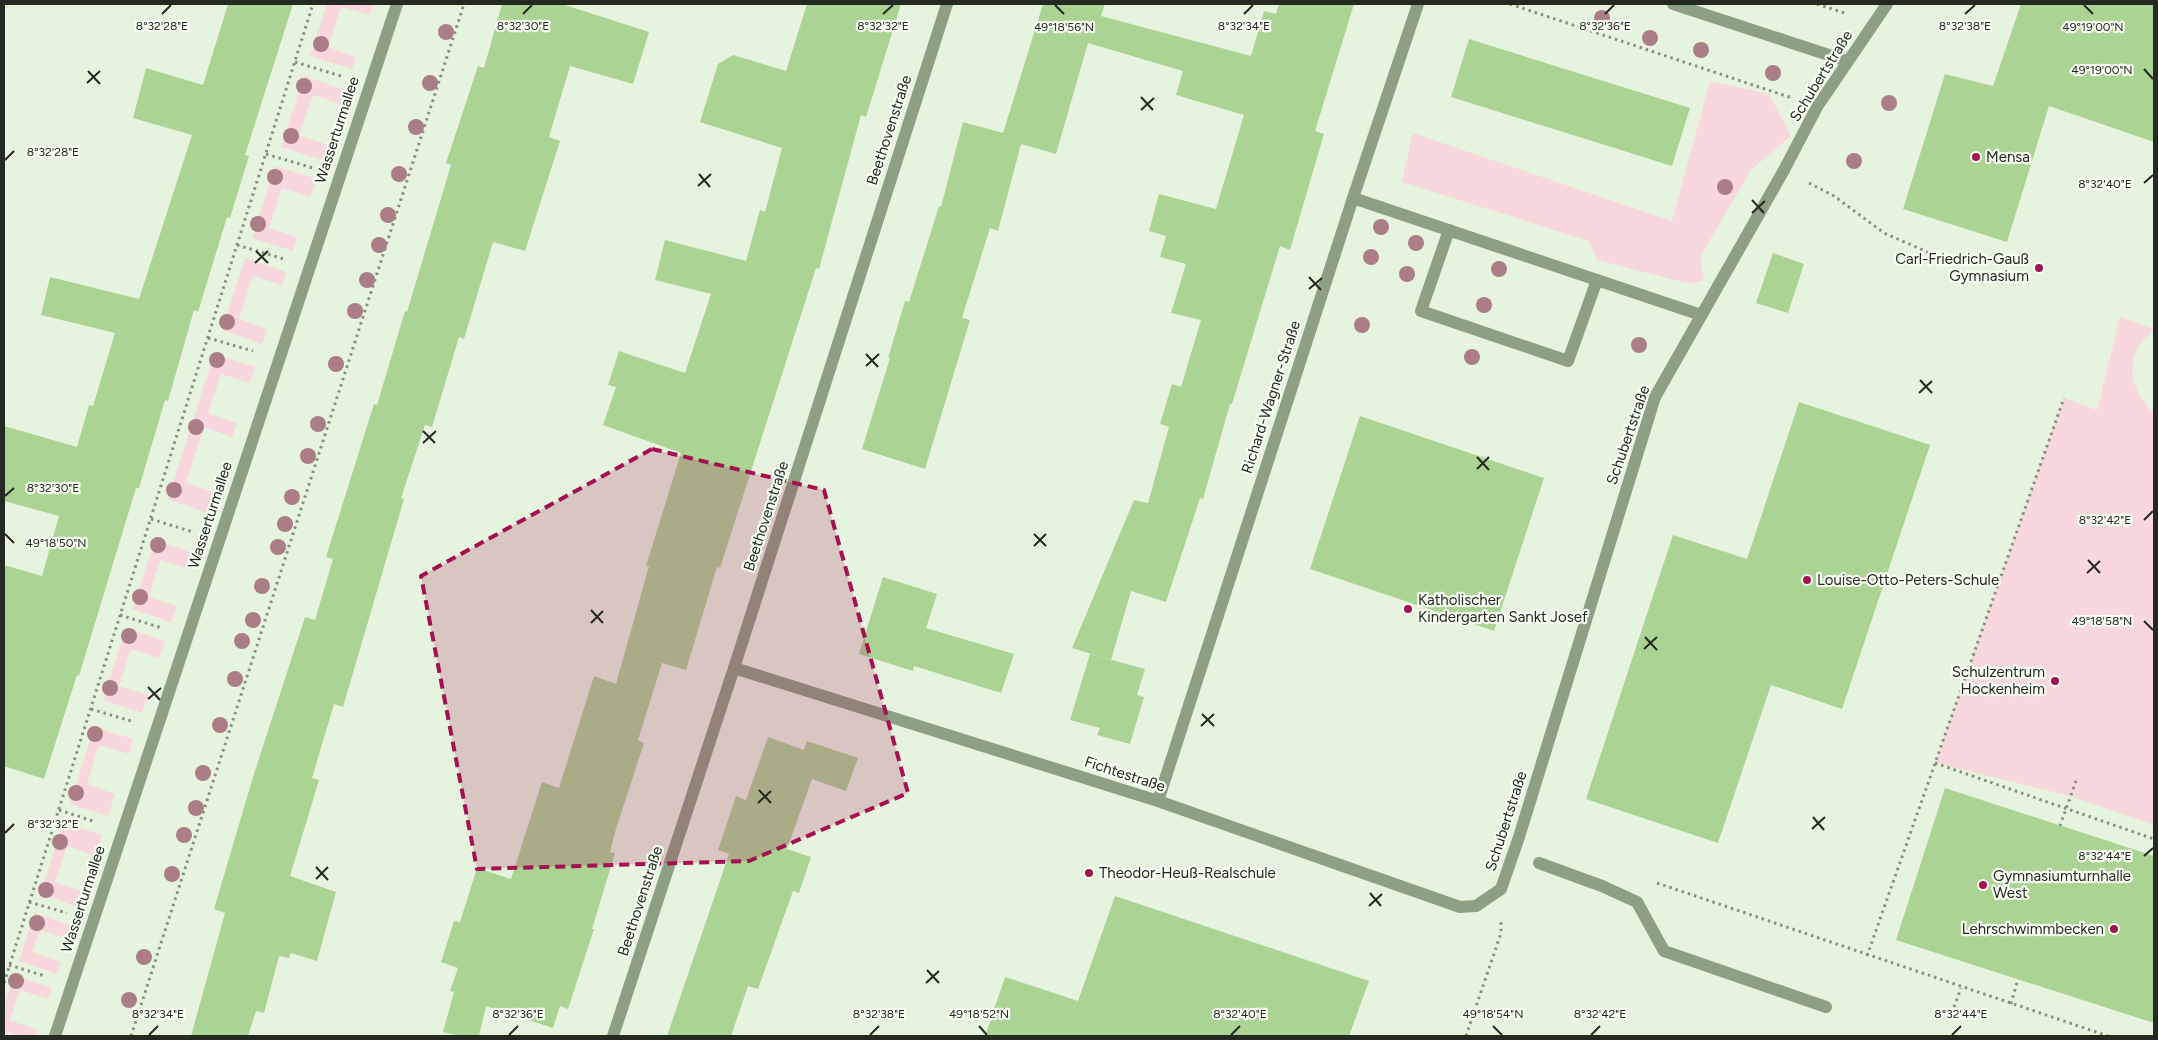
<svg xmlns="http://www.w3.org/2000/svg" width="2158" height="1040" font-family="Figtree,sans-serif">
<style>
.green{fill:#f9d7de}
.building{fill:#abd494}
.lines{fill:none;stroke-linecap:round;stroke-linejoin:round}
.path{stroke:#868f81;stroke-width:3;stroke-dasharray:2.5 4;stroke-linecap:butt}
.minor{stroke:#8ea084;stroke-width:12}
.tree{fill:#aa7d87}
.marked{fill:#a41151;fill-opacity:0.2;stroke:#a41151;stroke-width:4;stroke-dasharray:10 6;stroke-linejoin:round}
.ticks{fill:none;stroke:#242922;stroke-width:2}
.poi-dot{fill:#a41151;stroke:#f7fff2;stroke-width:2}
.labels{text-anchor:middle;dominant-baseline:central;stroke-width:4.5;stroke-linejoin:round;paint-order:stroke}
.street-label{font-size:15px;fill:#242922;stroke:#f7fff2}
.poi-label{font-size:15px;fill:#242922;stroke:#f7fff2;text-anchor:start}
.ticks-label{font-size:12px;text-anchor:middle;fill:#242922;stroke:#f7fff2;stroke-width:4.5;stroke-linejoin:round;paint-order:stroke}
</style>
<rect width="100%" height="100%" fill="#e6f4df"/>
<!-- green -->
<g class="green">
<polygon points="327,4 374,4 370,15 341,7 328,47 356,57 352,69 310,56"/>
<polygon points="304,76 345,90 341,104 313,95 299,135 328,145 323,160 281,147"/>
<polygon points="1710,81 1769,94 1791,136 1751,170 1700,257 1704,280 1690,284 1597,260 1589,241 1402,182 1413,133 1672,221"/>
<polygon points="275,166 317,179 310,197 282,188 269,228 297,237 293,251 252,238"/>
<polygon points="245,258 286,272 282,285 253,276 239,319 267,329 262,344 222,330"/>
<path d="M2120,317L2154,329C2151,334 2145,337 2141,343C2124,366 2134,395 2154,413V825L2070,796L1935,763L2064,398L2097,410Z"/>
<polygon points="214,354 255,367 250,383 221,374 208,413 237,423 232,437 204,427 186,483 214,492 207,513 168,499"/>
<polygon points="155,540 194,553 189,569 160,560 149,597 177,606 171,622 132,609"/>
<polygon points="126,628 165,641 159,658 131,649 119,686 148,695 142,713 103,700"/>
<polygon points="94,727 133,739 129,754 99,745 87,784 115,794 108,816 70,804"/>
<polygon points="63,822 102,835 95,856 67,846 55,882 84,892 78,907 41,894"/>
<polygon points="34,913 72,926 68,939 40,930 32,952 61,962 56,974 19,961"/>
<polygon points="14,975 52,988 48,999 20,990 10,1020 38,1030 36,1036 21,1036 4,1031 4,1008"/>
</g>
<!-- building -->
<g class="building">
<polygon points="228,4 293,4 245,155 249,156 230,218 227,217 198,312 194,310 168,401 165,400 139,488 136,488 79,676 77,675 44,779 4,766 4,565 42,576 59,516 4,501 4,426 77,447 89,405 93,406 115,333 41,315 50,277 139,299 192,135 133,118 146,68 203,85"/>
<polygon points="502,4 562,4 649,32 633,84 570,66 549,137 560,141 525,251 493,242 464,339 459,337 432,427 425,425 401,498 404,499 343,707 334,704 312,778 319,780 290,876 336,892 317,961 291,953 289,958 279,956 264,1013 256,1011 248,1036 191,1036 225,913 214,909 253,777 305,617 315,620 333,559 326,557 374,404 377,405 405,311 407,312 451,165 446,163 478,66 484,68"/>
<polygon points="807,4 901,4 866,117 861,115 819,269 816,268 720,568 717,567 686,670 662,663 638,740 644,743 616,829 610,852 615,853 592,929 594,929 568,1009 560,1006 553,1028 486,1006 479,1036 460,1036 443,1032 454,992 450,991 458,968 441,962 454,921 460,922 477,868 511,879 542,782 559,788 594,676 616,684 649,566 646,566 681,453 603,425 616,387 608,385 619,351 685,373 711,294 655,280 665,240 746,261 760,210 765,212 782,148 700,122 718,64 733,55 786,71"/>
<polygon points="1043,4 1105,4 1101,16 1251,56 1264,11 1276,14 1279,4 1354,4 1315,131 1324,134 1290,250 1280,246 1232,404 1230,404 1203,499 1200,498 1166,602 1131,591 1111,660 1072,648 1134,500 1148,503 1169,427 1160,424 1172,384 1181,387 1201,320 1171,313 1186,264 1160,257 1166,236 1149,231 1159,194 1216,209 1244,115 1176,95 1183,71 1088,43 1056,154 1021,144 998,231 990,228 962,318 970,320 925,469 862,449 890,358 888,358 905,301 909,302 939,206 941,207 963,122 1003,133"/>
<polygon points="2021,4 2154,4 2154,142 2049,106 2007,242 1903,209 1945,74 1993,86"/>
<polygon points="1469,39 1690,108 1672,166 1451,97"/>
<polygon points="1773,253 1804,264 1788,313 1756,303"/>
<polygon points="1799,402 1930,445 1842,709 1771,685 1718,843 1586,799 1673,535 1747,559"/>
<polygon points="1360,416 1544,478 1494,631 1310,569"/>
<polygon points="883,577 937,594 926,628 1014,654 1001,693 914,666 913,671 859,654"/>
<polygon points="1090,654 1145,669 1137,695 1144,697 1130,744 1097,735 1100,728 1070,720"/>
<polygon points="768,737 804,750 807,741 858,758 846,791 812,779 787,849 811,857 799,893 793,891 758,989 748,986 731,1036 667,1036 729,854 718,850 736,796 746,800"/>
<polygon points="1945,788 2154,856 2154,1023 1896,940"/>
<polygon points="1115,896 1369,981 1349,1036 985,1036 1005,977 1078,1001"/>
</g>
<g class="lines">
<!-- path -->
<g class="path">
<polyline points="1510,4 1792,98"/>
<polyline points="1817,4 1848,14"/>
<polyline points="295,62 344,77"/>
<polyline points="266,154 313,168"/>
<polyline points="1809,183 1834,196 1884,233 1943,259"/>
<polyline points="237,245 284,259"/>
<polyline points="208,338 253,351"/>
<polyline points="151,519 193,532"/>
<polyline points="120,615 162,628"/>
<polyline points="91,709 131,721"/>
<polyline points="1935,763 2154,839"/>
<polyline points="59,810 96,822"/>
<polyline points="2060,826 2077,778"/>
<polyline points="1657,883 2108,1036"/>
<polyline points="29,902 67,913"/>
<polyline points="1867,956 2064,398"/>
<polyline points="9,965 45,976"/>
<polyline points="4,983 313,4"/>
<polyline points="2011,1004 2018,979"/>
<polyline points="1954,1007 1961,988"/>
<polyline points="131,1036 464,4"/>
<polyline points="1466,1036 1501,933 1501,922"/>
</g>
<!-- minor -->
<g class="minor">
<polyline points="1673,4 1847,61"/>
<polyline points="1353,198 1701,315"/>
<polyline points="1449,230 1421,311 1568,361 1597,280"/>
<polyline points="734,668 1158,801 1460,907 1476,906 1501,889 1519,837 1655,397 1784,170 1817,107 1887,4"/>
<polyline points="1158,801 1353,198 1418,4"/>
<polyline points="1539,863 1602,886 1637,902 1664,951 1826,1007"/>
<polyline points="55,1036 397,4"/>
<polyline points="613,1036 734,668 947,4"/>
</g>
</g>
<!-- trees -->
<g class="tree">
<circle cx="1602" cy="18" r="8"/>
<circle cx="446" cy="32" r="8"/>
<circle cx="1650" cy="38" r="8"/>
<circle cx="321" cy="44" r="8"/>
<circle cx="1701" cy="50" r="8"/>
<circle cx="1773" cy="73" r="8"/>
<circle cx="430" cy="83" r="8"/>
<circle cx="304" cy="86" r="8"/>
<circle cx="1889" cy="103" r="8"/>
<circle cx="416" cy="127" r="8"/>
<circle cx="291" cy="136" r="8"/>
<circle cx="1854" cy="161" r="8"/>
<circle cx="399" cy="174" r="8"/>
<circle cx="275" cy="177" r="8"/>
<circle cx="1725" cy="187" r="8"/>
<circle cx="388" cy="215" r="8"/>
<circle cx="258" cy="224" r="8"/>
<circle cx="1381" cy="227" r="8"/>
<circle cx="1416" cy="243" r="8"/>
<circle cx="379" cy="245" r="8"/>
<circle cx="1371" cy="257" r="8"/>
<circle cx="1499" cy="269" r="8"/>
<circle cx="1407" cy="274" r="8"/>
<circle cx="367" cy="280" r="8"/>
<circle cx="1484" cy="305" r="8"/>
<circle cx="355" cy="311" r="8"/>
<circle cx="227" cy="322" r="8"/>
<circle cx="1362" cy="325" r="8"/>
<circle cx="1639" cy="345" r="8"/>
<circle cx="1472" cy="357" r="8"/>
<circle cx="217" cy="360" r="8"/>
<circle cx="336" cy="364" r="8"/>
<circle cx="318" cy="424" r="8"/>
<circle cx="196" cy="427" r="8"/>
<circle cx="308" cy="456" r="8"/>
<circle cx="174" cy="490" r="8"/>
<circle cx="292" cy="497" r="8"/>
<circle cx="285" cy="524" r="8"/>
<circle cx="158" cy="545" r="8"/>
<circle cx="278" cy="547" r="8"/>
<circle cx="262" cy="586" r="8"/>
<circle cx="140" cy="597" r="8"/>
<circle cx="253" cy="620" r="8"/>
<circle cx="129" cy="636" r="8"/>
<circle cx="242" cy="641" r="8"/>
<circle cx="235" cy="679" r="8"/>
<circle cx="110" cy="688" r="8"/>
<circle cx="220" cy="725" r="8"/>
<circle cx="95" cy="734" r="8"/>
<circle cx="203" cy="773" r="8"/>
<circle cx="76" cy="793" r="8"/>
<circle cx="196" cy="808" r="8"/>
<circle cx="184" cy="835" r="8"/>
<circle cx="60" cy="842" r="8"/>
<circle cx="172" cy="874" r="8"/>
<circle cx="46" cy="890" r="8"/>
<circle cx="37" cy="923" r="8"/>
<circle cx="144" cy="957" r="8"/>
<circle cx="16" cy="981" r="8"/>
<circle cx="129" cy="1000" r="8"/>
</g>
<!-- marked area -->
<path class="marked" d="M652,449L824,490L908,793L749,861L477,869L421,576Z"/>
<!-- ticks -->
<path class="ticks" d="M1055,5L1064,14M2084,5L2093,14M162,14L171,5M523,14L532,5M883,14L893,5M1244,14L1253,5M1605,14L1614,5M1965,14L1975,5M2144,69L2153,79M88,71L100,84M87,83L100,71M1141,97L1153,110M1141,110L1154,98M5,160L14,151M699,174L710,187M2144,183L2153,175M698,186L711,174M1752,200L1764,213M1752,213L1765,201M256,251L268,263M255,263L268,251M1309,277L1321,290M1309,289L1322,278M866,354L878,367M866,366L879,354M1920,380L1932,393M1919,393L1932,381M423,431L435,443M423,443L436,431M1477,457L1489,470M1477,469L1489,457M5,496L14,488M2144,520L2153,511M5,534L14,543M1034,534L1046,546M1034,546L1046,534M2088,560L2100,573M2087,573L2100,561M591,610L603,623M2144,621L2153,630M591,623L603,611M1645,637L1657,650M1644,649L1657,637M148,687L160,700M148,699L161,688M1202,714L1214,726M1201,726L1214,714M759,790L771,803M758,803L771,791M1813,817L1824,830M1812,829L1825,817M5,833L14,824M2144,856L2153,848M316,867L328,880M316,879L328,867M1370,893L1381,906M1369,906L1382,894M927,970L939,983M926,983L939,971M979,1026L987,1035M1493,1026L1502,1035M149,1035L158,1026M509,1035L518,1026M870,1035L879,1026M1231,1035L1240,1026M1591,1035L1600,1026M1952,1035L1961,1026"/>
<!-- markers -->
<g class="poi-dot">
<circle cx="1976" cy="157" r="5"/>
<circle cx="2039" cy="268" r="5"/>
<circle cx="1807" cy="580" r="5"/>
<circle cx="1408" cy="609" r="5"/>
<circle cx="2055" cy="681" r="5"/>
<circle cx="1089" cy="873" r="5"/>
<circle cx="1983" cy="885" r="5"/>
<circle cx="2114" cy="929" r="5"/>
</g>
<g class="labels">
<!-- street labels -->
<g class="street-label">
<text transform="translate(1821 76) rotate(-58)">Schubertstraße</text>
<text transform="translate(337 130) rotate(-72)">Wasserturmallee</text>
<text transform="translate(889 130) rotate(-72)">Beethovenstraße</text>
<text transform="translate(1271 397) rotate(-72)">Richard-Wagner-Straße</text>
<text transform="translate(1628 435) rotate(-71)">Schubertstraße</text>
<text transform="translate(210 515) rotate(-72)">Wasserturmallee</text>
<text transform="translate(766 516) rotate(-72)">Beethovenstraße</text>
<text transform="translate(1125 774) rotate(18)">Fichtestraße</text>
<text transform="translate(1506 821) rotate(-72)">Schubertstraße</text>
<text transform="translate(83 899) rotate(-72)">Wasserturmallee</text>
<text transform="translate(640 901) rotate(-72)">Beethovenstraße</text>
</g>
<!-- poi labels -->
<g class="poi-label">
<text x="1986" y="157">Mensa</text>
<text x="2029" y="259" text-anchor="end">Carl-Friedrich-Gauß<tspan x="2029" dy="17">Gymnasium</tspan></text>
<text x="1817" y="580">Louise-Otto-Peters-Schule</text>
<text x="1418" y="600">Katholischer<tspan x="1418" dy="17">Kindergarten Sankt Josef</tspan></text>
<text x="2045" y="672" text-anchor="end">Schulzentrum<tspan x="2045" dy="17">Hockenheim</tspan></text>
<text x="1099" y="873">Theodor-Heuß-Realschule</text>
<text x="1993" y="876">Gymnasiumturnhalle<tspan x="1993" dy="17">West</tspan></text>
<text x="2104" y="929" text-anchor="end">Lehrschwimmbecken</text>
</g>
</g>
<g class="ticks-label">
<text x="162" y="30">8°32'28"E</text>
<text x="523" y="30">8°32'30"E</text>
<text x="883" y="30">8°32'32"E</text>
<text x="1244" y="30">8°32'34"E</text>
<text x="1605" y="30">8°32'36"E</text>
<text x="1965" y="30">8°32'38"E</text>
<text x="1064" y="31">49°18'56"N</text>
<text x="2093" y="31">49°19'00"N</text>
<text x="2102" y="74">49°19'00"N</text>
<text x="53" y="156">8°32'28"E</text>
<text x="2105" y="188">8°32'40"E</text>
<text x="53" y="492">8°32'30"E</text>
<text x="2105" y="524">8°32'42"E</text>
<text x="56" y="547">49°18'50"N</text>
<text x="2102" y="625">49°18'58"N</text>
<text x="53" y="828">8°32'32"E</text>
<text x="2105" y="860">8°32'44"E</text>
<text x="979" y="1018">49°18'52"N</text>
<text x="1493" y="1018">49°18'54"N</text>
<text x="158" y="1018">8°32'34"E</text>
<text x="518" y="1018">8°32'36"E</text>
<text x="879" y="1018">8°32'38"E</text>
<text x="1240" y="1018">8°32'40"E</text>
<text x="1600" y="1018">8°32'42"E</text>
<text x="1961" y="1018">8°32'44"E</text>
</g>
<!-- border -->
<rect width="2158" height="1040" fill="none" stroke="#242922" stroke-width="10"/>
</svg>
